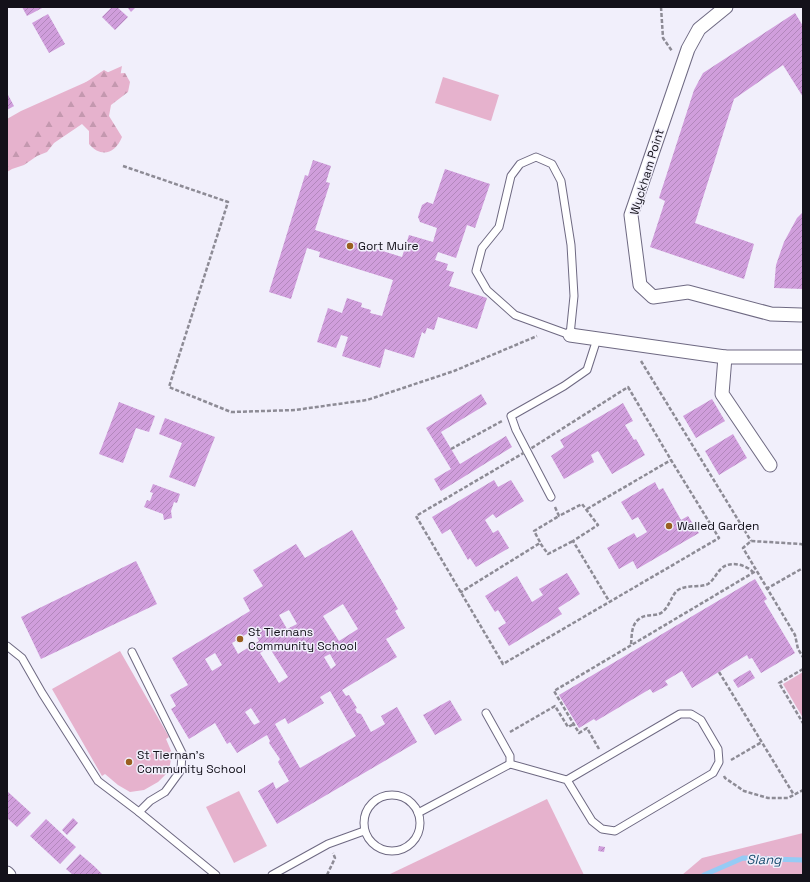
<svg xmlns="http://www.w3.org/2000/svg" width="810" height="882" font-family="'Space Grotesk',sans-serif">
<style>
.green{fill:#e6b2cd}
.forest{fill:url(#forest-firs)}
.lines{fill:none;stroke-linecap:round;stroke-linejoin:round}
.stream{stroke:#95cbf5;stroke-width:5}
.building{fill:url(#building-hatch);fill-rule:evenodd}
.service-casing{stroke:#6e6982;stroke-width:9}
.minor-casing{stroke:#6e6982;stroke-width:15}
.path{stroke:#8d8b95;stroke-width:2.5;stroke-dasharray:4 2;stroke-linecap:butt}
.service{stroke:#fff;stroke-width:7}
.minor{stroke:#fff;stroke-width:13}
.poi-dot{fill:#995f1f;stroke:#f1effb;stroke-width:1.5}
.labels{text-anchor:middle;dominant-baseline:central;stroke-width:3;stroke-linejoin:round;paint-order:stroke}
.street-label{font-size:12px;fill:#13111a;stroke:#f1effb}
.poi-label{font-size:12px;fill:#13111a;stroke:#f1effb;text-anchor:start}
.water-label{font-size:13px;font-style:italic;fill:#1a4d70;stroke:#f1effb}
</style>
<defs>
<pattern id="forest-firs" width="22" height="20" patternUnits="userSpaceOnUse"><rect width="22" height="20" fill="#e6b2cd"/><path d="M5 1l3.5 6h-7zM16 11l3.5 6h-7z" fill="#c498af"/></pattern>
<pattern id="building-hatch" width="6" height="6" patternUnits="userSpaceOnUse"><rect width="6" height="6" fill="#d09edc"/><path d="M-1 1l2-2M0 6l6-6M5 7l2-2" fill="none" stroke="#b287bc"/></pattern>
</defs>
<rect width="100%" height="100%" fill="#f1effb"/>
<!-- green -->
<g class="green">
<polygon points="122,66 120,77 7,165 7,119 21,111"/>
<polygon points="443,77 499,95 491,121 435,103"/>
<polygon points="120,651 169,737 166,739 172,753 169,771 158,782 144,790 130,792 118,785 105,774 102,776 52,689"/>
<polygon points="803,672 803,718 783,684"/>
<polygon points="239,791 267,846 234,863 206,807"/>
<polygon points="547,799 584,875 388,875"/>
<polygon points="803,833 803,875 682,875 702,858"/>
</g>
<!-- forest -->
<path class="forest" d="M104,70L111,74L125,73L130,82L128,92L111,105L109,116L122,137C115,154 101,158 89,144V131L82,124L54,143L47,152L37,156L24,165L12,169L7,172V153L9,147L27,136L38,121L63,102L73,96L79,87Z"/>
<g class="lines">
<!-- stream -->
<polyline class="stream" points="704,875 743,858 803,860"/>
</g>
<!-- building -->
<g class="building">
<polygon points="22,7 44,7 27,16"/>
<polygon points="112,7 117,7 128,17 115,30 102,17"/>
<polygon points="127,7 136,7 131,12"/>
<polygon points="795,13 803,26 803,97 783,65 734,99 695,223 754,244 744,279 650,247 665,201 659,198 694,90 703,73"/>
<polygon points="48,14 65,44 49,53 32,23"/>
<polygon points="7,93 14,106 7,110"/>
<polygon points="313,160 331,166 326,182 330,183 315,230 402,257 409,235 433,242 437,228 420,222 418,217 422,205 427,202 433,204 445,169 490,184 475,228 467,225 456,258 438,252 435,260 448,264 446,270 454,272 449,286 487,298 477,329 438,317 434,330 427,328 425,334 422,332 414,358 385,349 380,368 342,356 348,337 341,335 336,348 317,342 328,308 342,313 347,298 362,303 361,307 371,310 370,313 382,316 393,280 319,257 320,252 307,248 291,299 269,292 305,175 308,176"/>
<polygon points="803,212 803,289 774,288 776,265 784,242 797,218"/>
<polygon points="481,394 487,404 441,432 460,464 506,436 512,447 441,491 434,479 451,469 426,428"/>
<polygon points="712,399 725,421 696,438 683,416"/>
<polygon points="119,402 155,416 149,432 136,428 123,463 99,454"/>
<polygon points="623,403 633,421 625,425 634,440 636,439 645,455 612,474 598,451 591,455 594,462 564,479 551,456 564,447 560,440"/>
<polygon points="165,418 215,437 195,487 169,477 182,443 159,434"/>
<polygon points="733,434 747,458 719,475 705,451"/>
<polygon points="494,480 498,487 511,480 524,501 496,518 493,514 485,520 493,533 498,530 509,548 476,567 470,558 468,560 450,529 442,534 432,517"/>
<polygon points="655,482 659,490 663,488 681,520 688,516 699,533 637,569 633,561 619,569 607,548 634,533 637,538 647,532 638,517 632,520 621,502"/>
<polygon points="153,484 180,494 177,503 174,502 171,511 172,518 164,520 163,514 144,507 147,500 150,501 153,493 150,492"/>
<path d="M352,530L398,609L395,611L405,628L386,639L397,657L342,690L346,696L349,695L357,708L355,709L357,713L361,714L371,732L385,724L381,716L397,707L417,742L277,824L258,791L273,782L276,789L289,781L278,762L280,759L269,743L270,741L267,735L237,753L230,742L227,744L215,723L189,739L171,709L176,706L170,695L188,685L172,658L250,611L243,598L263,586L253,570L296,544L305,558ZM343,604L358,629L339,641L323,616ZM289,610L297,624L287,629L279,615ZM253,630L259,641L238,654L232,643ZM269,647L288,677L279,683L260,653ZM215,653L222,665L212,671L205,659ZM330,654L336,665L331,669L324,657ZM330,691L356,736L300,768L275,724L285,718L288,724L324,703L320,697ZM251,708L260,722L254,725L245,712Z"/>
<polygon points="136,561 157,604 41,659 21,617"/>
<polygon points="567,573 580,594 558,608 562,614 509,646 498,628 506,623 498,610 495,612 485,596 517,576 532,602 543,595 539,589"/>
<polygon points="755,579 767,599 764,601 795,653 761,673 752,658 749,659 747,655 692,688 682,671 665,681 668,685 653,693 650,689 596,721 594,719 579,728 559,695"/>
<polygon points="750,670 755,678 738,688 733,680"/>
<polygon points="450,700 462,720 435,735 423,715"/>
<polygon points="7,791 31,813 17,827 7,818"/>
<polygon points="73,818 78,823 67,835 62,830"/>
<polygon points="46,819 76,847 60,864 30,836"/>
<polygon points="599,846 605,847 604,852 598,851"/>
<polygon points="80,854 94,866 103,875 73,875 66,869"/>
</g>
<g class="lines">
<defs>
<g id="service">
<polygon points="536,157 552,164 561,181 571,245 574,296 570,335 515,315 487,290 476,271 482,248 499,227 511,176 520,164"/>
<polyline points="551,497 516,430 511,416 564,386 587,370 597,339"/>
<polyline points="7,646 22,658 42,693 98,781 139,812 150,801 165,792 181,770 182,753 132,652"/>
<polyline points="486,713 510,756 510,764"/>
<circle cx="392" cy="823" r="28"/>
<polyline points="139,812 216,875"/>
<polyline points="418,813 510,764 567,780 592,821 602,829 615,831 713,773 719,762 718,749 701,720 691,714 680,714 567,780"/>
<polyline points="272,875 328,844 364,831"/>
</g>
<g id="minor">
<polyline points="726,7 699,29 688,49 631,215 640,285 653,297 688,292 771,314 801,315"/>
<polyline points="570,335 725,357 803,357"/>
<polyline points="725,357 722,394 770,465"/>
<polyline points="7,873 9,875"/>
</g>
</defs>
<!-- service casing -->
<use href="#service" class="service-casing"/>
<!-- minor casing -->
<use href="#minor" class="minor-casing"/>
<!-- path -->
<g class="path">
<polyline points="661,7 663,38 672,51"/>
<polyline points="123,166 228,202 169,387 231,412 295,410 367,400 454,371 537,336"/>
<polyline points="641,361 751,541"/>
<polygon points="628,387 671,460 719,538 503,664 416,516 527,451"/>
<polyline points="451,449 502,421"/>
<polyline points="555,507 559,516 582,504 598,525 573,541 609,601"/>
<polyline points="587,509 671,460"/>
<polyline points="540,542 534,531 559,516"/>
<polyline points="803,545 801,544 751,541 743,548 795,635 798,649 803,657"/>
<polyline points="468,588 461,592 540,543 548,554 573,541"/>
<polyline points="766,589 803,568"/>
<path d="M631,644C632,635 631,625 639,619C645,614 653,616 659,614C670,609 670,596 678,590C688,584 700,588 708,584C713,581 716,574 720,570C728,560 745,564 753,572"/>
<polyline points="803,669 779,683 803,723"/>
<polyline points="719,672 794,795"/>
<polyline points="510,732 555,706 568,727 574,724"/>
<polyline points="599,749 587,728 579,733 554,691 756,571"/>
<polyline points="731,760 762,742"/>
<polyline points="724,776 725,778 744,791 768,798 788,798 803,790"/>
<polyline points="327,875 335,858 333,853"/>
</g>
<!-- service -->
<use href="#service" class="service"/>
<!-- minor -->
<use href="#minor" class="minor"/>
</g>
<!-- markers -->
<g class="poi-dot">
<circle cx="350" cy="246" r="4"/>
<circle cx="669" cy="526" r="4"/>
<circle cx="240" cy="639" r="4"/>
<circle cx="129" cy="762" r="4"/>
</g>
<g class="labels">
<!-- street labels -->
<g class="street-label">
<text transform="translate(647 172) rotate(-73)">Wyckham Point</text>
</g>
<!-- poi labels -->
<g class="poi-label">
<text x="358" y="246">Gort Muire</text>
<text x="677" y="526">Walled Garden</text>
<text x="248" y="632">St Tiernans<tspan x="248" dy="14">Community School</tspan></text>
<text x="137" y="755">St Tiernan's<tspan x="137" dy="14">Community School</tspan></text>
</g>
<!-- water labels -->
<g class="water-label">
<text x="764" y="859">Slang</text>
</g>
</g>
<!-- border -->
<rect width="810" height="882" fill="none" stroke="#13111a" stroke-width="16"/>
</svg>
